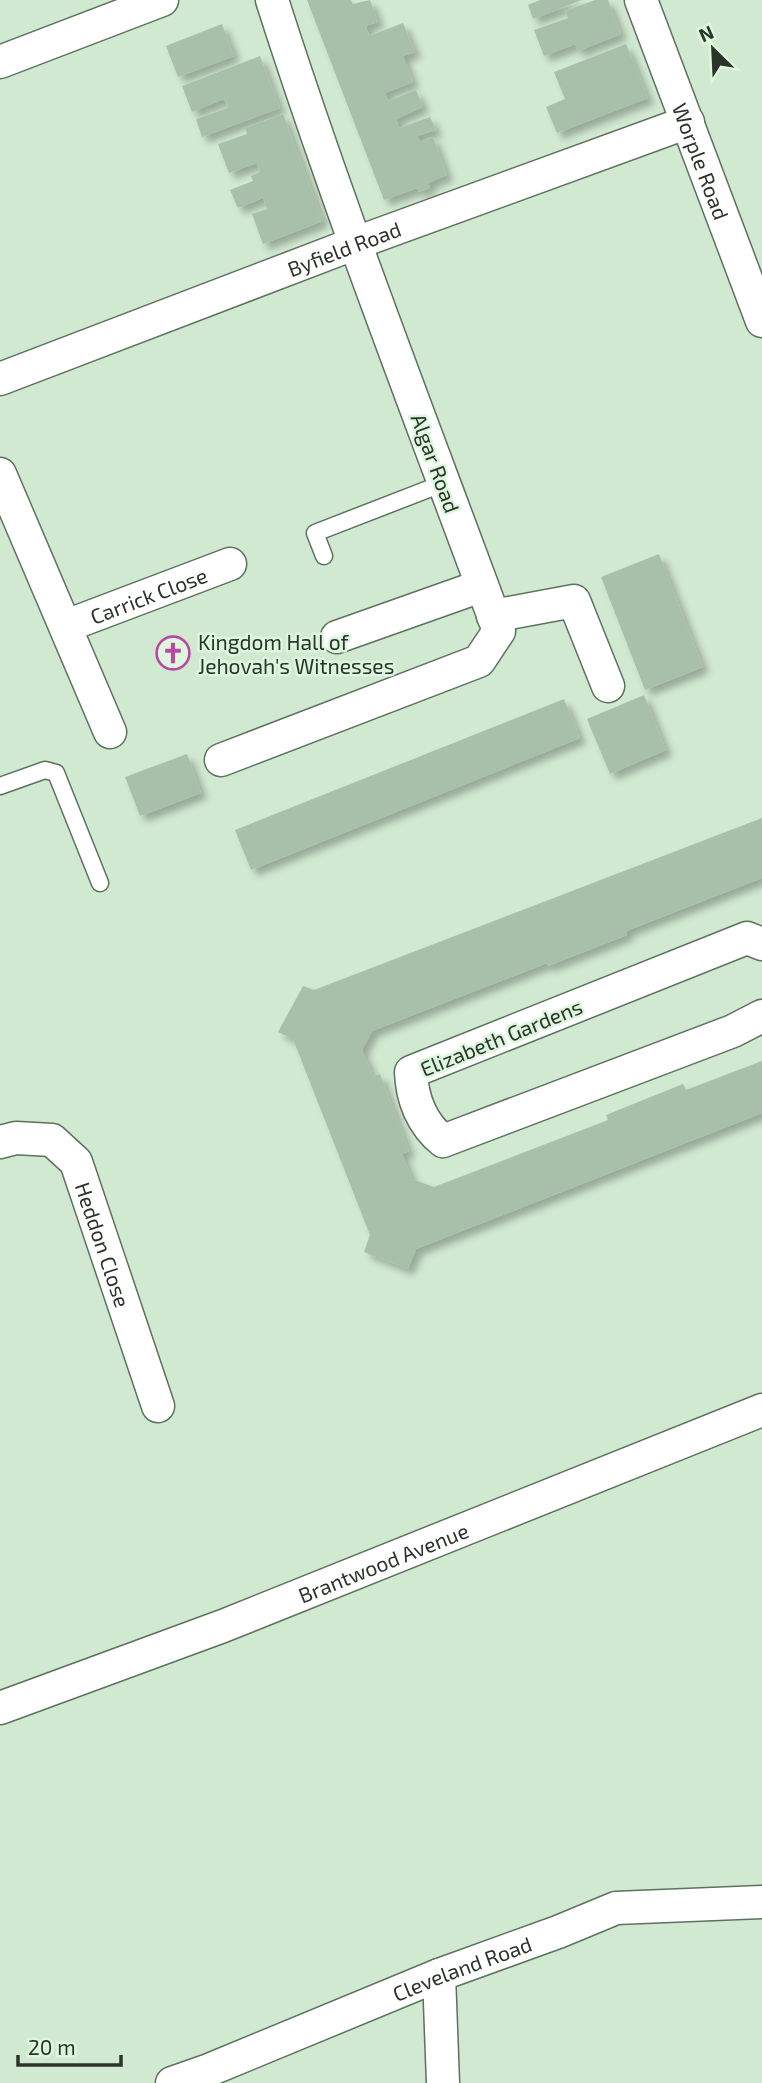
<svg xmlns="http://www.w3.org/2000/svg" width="762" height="2083" font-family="'Exo 2',sans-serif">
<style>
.building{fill:#a8bfa9;filter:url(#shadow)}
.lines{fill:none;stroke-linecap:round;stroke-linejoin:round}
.lane-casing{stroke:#5d725e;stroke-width:19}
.street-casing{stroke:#5d725e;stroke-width:35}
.lane{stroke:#fff;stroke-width:16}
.street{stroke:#fff;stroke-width:32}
.labels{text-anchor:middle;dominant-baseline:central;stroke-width:5;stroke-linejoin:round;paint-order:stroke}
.street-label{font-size:21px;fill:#2b342b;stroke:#def6de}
.poi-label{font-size:21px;fill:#2b342b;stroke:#def6de;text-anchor:start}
</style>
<defs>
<filter id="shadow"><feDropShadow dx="6" dy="6" stdDeviation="3.5" flood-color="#0004"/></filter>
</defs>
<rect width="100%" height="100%" fill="#d1e8d1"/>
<!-- building -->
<g class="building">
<polygon points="307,0 351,0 353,4 370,0 378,22 366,26 369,36 403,23 415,52 403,56 413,82 385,93 388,101 416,90 423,107 396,119 399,128 430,117 436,130 417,136 420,142 433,137 447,175 428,183 430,188 419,192 417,188 384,200"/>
<polygon points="540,0 582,0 533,19 528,5"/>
<polygon points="595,0 608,0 621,34 578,51 575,44 544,56 534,30 568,18 565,11"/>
<polygon points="222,24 234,56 178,77 166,46"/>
<polygon points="626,44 648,98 557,133 546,107 565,99 554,72"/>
<polygon points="260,56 280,108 202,137 196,119 228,108 224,99 192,112 182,86"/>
<polygon points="283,114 323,221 263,244 252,214 267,209 263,198 238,208 230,190 253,181 251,176 260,172 257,163 229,173 218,144 247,134 245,128"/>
<polygon points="659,554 703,667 645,690 601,577"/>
<polygon points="644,695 666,750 610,774 587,719"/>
<polygon points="564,699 580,738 251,870 235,830"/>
<polygon points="187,754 201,793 140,816 125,777"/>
<polygon points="762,818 762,878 626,931 627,935 548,966 547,963 372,1031 362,1050 373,1076 380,1074 409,1151 402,1154 412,1179 434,1187 608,1120 606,1115 683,1084 686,1090 762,1061 762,1113 416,1249 408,1269 364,1252 370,1235 293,1039 278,1032 303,986 314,990"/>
</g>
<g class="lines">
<defs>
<g id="lane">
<polyline points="324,556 315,533 444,483"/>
<polyline points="0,786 45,770 56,773 100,883"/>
</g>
<g id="street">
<path id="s1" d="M641,0L762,321"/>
<polyline points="0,62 162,0"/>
<path id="s2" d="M0,379L356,243L688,122"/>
<polyline points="0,474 110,732"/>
<polyline points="493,616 574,601 608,686"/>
<path id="s3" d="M66,626L230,564"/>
<polyline points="337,637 481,586"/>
<path d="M221,760L479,661L499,631C422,422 340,213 272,0"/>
<path d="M762,944L747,938L411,1072C412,1099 422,1124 443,1141L733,1031L762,1016"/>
<path id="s4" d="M0,1142L16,1138L52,1140L76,1162L158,1406"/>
<path id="s5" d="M0,1708L223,1626L762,1410"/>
<polyline points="439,1975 443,2083"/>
<path id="s6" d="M172,2083L209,2070L439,1975L558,1932L616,1908L762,1902"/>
</g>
</defs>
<!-- lane casing -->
<use href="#lane" class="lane-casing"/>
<!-- street casing -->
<use href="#street" class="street-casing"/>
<!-- lane -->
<use href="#lane" class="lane"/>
<!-- street -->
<use href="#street" class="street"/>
</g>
<!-- icons -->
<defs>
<symbol id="church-ring" viewBox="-11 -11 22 22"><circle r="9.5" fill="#def6de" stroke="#ba48a2" stroke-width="1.5"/><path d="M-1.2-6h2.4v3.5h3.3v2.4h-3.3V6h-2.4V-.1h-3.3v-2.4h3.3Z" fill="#ba48a2"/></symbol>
</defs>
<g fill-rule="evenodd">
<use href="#church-ring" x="154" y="634" width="38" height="38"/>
</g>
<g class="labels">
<!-- street labels -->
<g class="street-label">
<text stroke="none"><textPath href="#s1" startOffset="172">Worple Road</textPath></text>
<text stroke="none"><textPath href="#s2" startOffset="368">Byfield Road</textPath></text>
<text transform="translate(436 463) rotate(70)">Algar Road</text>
<text stroke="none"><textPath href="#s3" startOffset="88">Carrick Close</textPath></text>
<text transform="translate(501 1037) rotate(-22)">Elizabeth Gardens</text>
<text stroke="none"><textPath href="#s4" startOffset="172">Heddon Close</textPath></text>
<text stroke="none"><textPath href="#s5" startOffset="410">Brantwood Avenue</textPath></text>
<text stroke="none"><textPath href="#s6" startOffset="312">Cleveland Road</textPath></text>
</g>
<!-- poi labels -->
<g class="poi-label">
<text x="198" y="641">Kingdom Hall of<tspan x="198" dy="24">Jehovah's Witnesses</tspan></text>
</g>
</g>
<!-- north arrow -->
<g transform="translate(713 49) rotate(336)" stroke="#def6de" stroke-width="5" paint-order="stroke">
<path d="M0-5L12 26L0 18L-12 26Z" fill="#2b342b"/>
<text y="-10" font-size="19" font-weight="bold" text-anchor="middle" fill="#2b342b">N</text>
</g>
<!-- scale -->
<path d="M18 2055v10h103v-10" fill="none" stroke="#2b342b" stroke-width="3.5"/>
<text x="28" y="2055" font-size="21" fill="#2b342b" stroke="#def6de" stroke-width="5" paint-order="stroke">20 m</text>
</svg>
